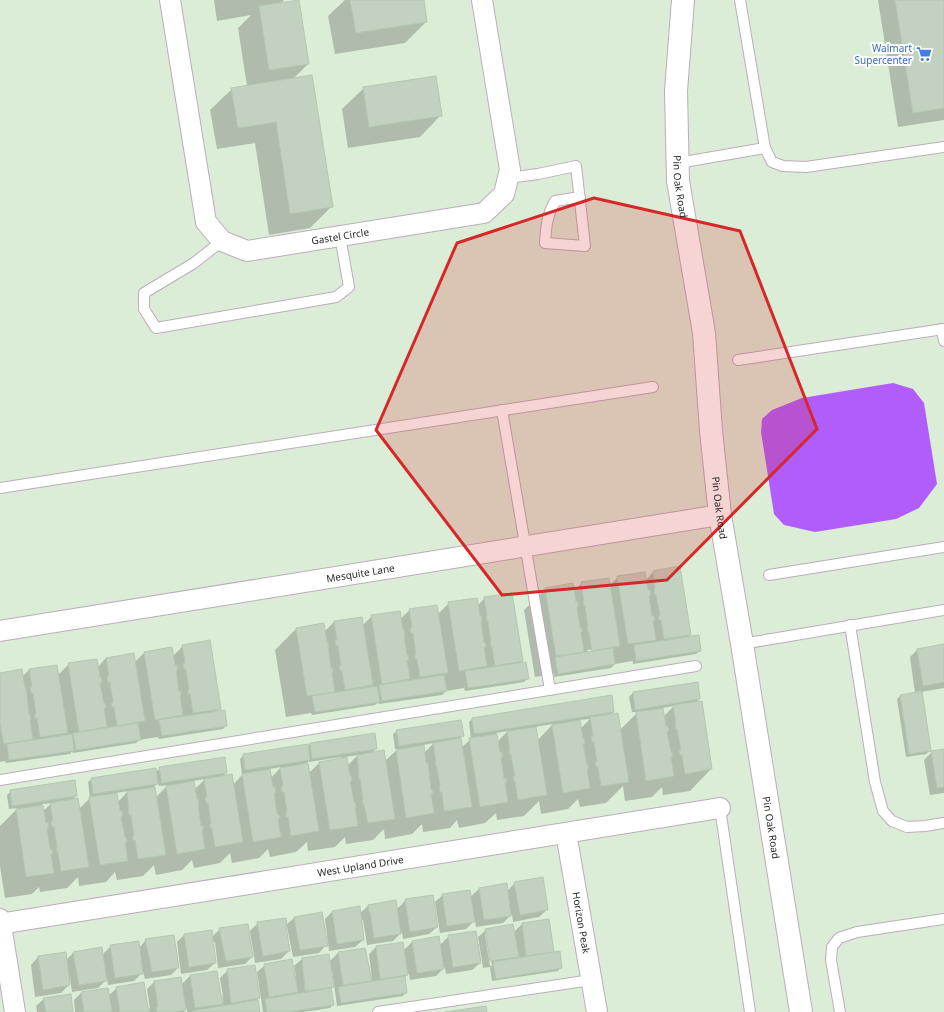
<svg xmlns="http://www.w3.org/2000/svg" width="944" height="1012" font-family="'Noto Sans',sans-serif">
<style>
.water{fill:#b05dfc}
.shadow{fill:#0003;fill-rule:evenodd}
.building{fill:#c3d1c1;stroke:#b3c8b1}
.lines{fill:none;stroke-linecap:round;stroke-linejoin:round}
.service-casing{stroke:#beacbd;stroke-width:12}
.minor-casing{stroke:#beacbd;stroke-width:22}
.tertiary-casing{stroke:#beacbd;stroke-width:24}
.service{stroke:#fff;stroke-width:10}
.minor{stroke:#fff;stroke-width:20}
.tertiary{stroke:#fff;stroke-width:22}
.marked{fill:#d62828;fill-opacity:0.2;stroke:#d62828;stroke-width:3;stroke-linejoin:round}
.labels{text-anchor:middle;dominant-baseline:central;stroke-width:4;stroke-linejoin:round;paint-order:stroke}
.shop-label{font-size:10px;fill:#366cbe;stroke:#fff;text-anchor:end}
.street-label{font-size:10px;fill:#282828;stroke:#fff}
</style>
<rect width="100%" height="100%" fill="#dbecd7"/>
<!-- water -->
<polygon class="water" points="893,383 913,389 924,403 937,484 919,508 896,519 815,532 784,525 774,514 761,432 762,419 772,410 802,398"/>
<!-- shadow -->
<g class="shadow">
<polygon points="214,0 284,0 281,3 308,64 293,79 331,207 310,228 269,235 255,143 217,149 210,110 232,89 247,86 238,28 251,15 217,21"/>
<polygon points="345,0 423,0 426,22 405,43 335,54 328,16"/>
<polygon points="878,0 944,0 944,120 898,127"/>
<polygon points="364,88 441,115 420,137 348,148 342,109"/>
<path d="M653,572L690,634L688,637L700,651L696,654L633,664V661L615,664L611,668L554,677V674L535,677L524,610L546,589L573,591L582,583L610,585L618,577L646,580ZM596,649V651L588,652L587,650Z"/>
<polygon points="485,598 522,661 519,664 528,678 524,682 465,691 464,688 446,691 442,695 379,704 378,702 375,705 312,715 311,713 286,717 275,650 296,629 324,632 334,622 361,618 362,626 372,616 400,619 410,610 438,614 449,603 477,606"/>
<polygon points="944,645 944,688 921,692 930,750 926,754 906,757 897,699 900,696 915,693 910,657 917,650"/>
<polygon points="183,646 220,708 216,712 226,726 223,729 159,739 158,737 139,740 136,743 73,753 72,751 70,754 6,763 5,761 0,762 0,674 22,677 29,670 58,675 69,664 97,668 106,658 134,663 145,652 173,656"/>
<path d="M697,683L699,699L696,703L701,702L711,769L690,791L663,795L662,787L652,797L625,801L623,786L606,803L580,807L578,799L568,809L541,814L539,801L524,816L497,820L496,813L485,823L459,828L457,820L450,828L423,832L422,824L412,834L385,839L384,829L373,840L346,844L345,837L335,847L308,851L307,842L296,852L270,857L268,849L259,858L232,863L230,853L220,863L194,868L192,860L182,870L156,875L154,865L143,876L117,880L115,872L106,882L79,886L78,877L67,888L40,892L39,887L32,894L5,898L0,866V826L18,808L9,809L7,795L11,791L76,796L72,800L79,809L90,798L88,782L92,779L156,772L160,768L226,773L222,777L233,785L242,775L240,759L244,755L307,747L310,744L376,749L372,753L385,761L398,749H395L393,734L397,731L463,736L460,738L462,747L471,739L469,722L472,719L613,712L610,715L620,730L638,712H632L629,697L633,693ZM674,706L664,716L662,708ZM590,719L580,729L579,720ZM553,724L537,741L535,727ZM508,731L497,742L496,733ZM434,743L424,753L423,745ZM358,755L347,766L346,757ZM341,757V759L319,763L308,774L307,763L309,761V762ZM281,767L271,778L269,769ZM205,779L194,790L193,781ZM158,783L159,786L168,785L156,797L154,787ZM128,791L118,802L116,793ZM52,803L43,811L42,804Z"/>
<polygon points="944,750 944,793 930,795 924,760 932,752"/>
<polygon points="515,883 547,910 539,917 513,922 512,914 503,923 476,927 475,920 466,929 440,933 435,902 443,895 470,897 479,889 507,891"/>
<polygon points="406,900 437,927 429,934 403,939 402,932 393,941 367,945 363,920 360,920 363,940 355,947 329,951 325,919 332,912 360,913 368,906 397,909"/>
<polygon points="321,913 326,945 319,953 293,957 287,927 285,927 289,951 281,959 255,963 250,931 258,923 286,925 294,918"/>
<path d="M548,920L553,951L551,954L561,967L558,971L492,981L490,967L483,968L478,937L486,930L513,933L522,924ZM485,934H487L492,966H490Z"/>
<polygon points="220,929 252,957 245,964 218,968 215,942 212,943 215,963 207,970 181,974 177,942 184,935 211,931 212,937"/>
<polygon points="449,936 480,963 472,970 446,974 445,967 436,976 410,980 409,973 404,978 406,992 403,996 337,1006 332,970 330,971 333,986 330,989 333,1004 330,1008 303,1012 263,1012 257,972 265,965 296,976 294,966 302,959 328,955 329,962 338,953 371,980 368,983 372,983 372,979 369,954 376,947 404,950 412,942 440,945"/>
<polygon points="146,940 178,968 171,975 145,979 143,972 134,981 108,985 107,979 98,988 72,992 70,978 68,978 69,985 61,993 35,997 31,965 38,957 65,953 66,960 73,953 102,955 111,946 139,948"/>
<polygon points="228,970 259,998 257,1000 259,1012 187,1012 187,1008 184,1012 75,1012 74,1000 81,993 108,996 117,988 147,1009 150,1009 147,989 154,982 181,985 190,976 220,997 223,997 220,978"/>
<polygon points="44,999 72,1012 37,1012 36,1006"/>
</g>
<!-- building -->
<g class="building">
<polygon points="299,0 309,64 269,70 259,6"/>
<polygon points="350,0 424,0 427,22 356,33"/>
<polygon points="895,0 944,0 944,108 913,113"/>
<polygon points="312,75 333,207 290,214 276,122 238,128 231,88"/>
<polygon points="436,76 442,116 369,127 363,87"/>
<polygon points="680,566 691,635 664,639 661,620 659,620 658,616 660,615 656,595 655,595 654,589 655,589 653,571"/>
<polygon points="645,572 648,590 650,590 651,595 649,596 652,616 654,616 655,621 653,621 656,640 628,644 617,576"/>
<polygon points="609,578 620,646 592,651 589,632 588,632 587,627 588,627 585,606 584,606 583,601 584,601 581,582"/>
<polygon points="573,583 576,602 578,601 578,607 577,607 580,628 582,628 582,632 581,632 584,652 556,656 545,588"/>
<polygon points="512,593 523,661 495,666 492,647 491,647 490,642 491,642 488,621 487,621 486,616 487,615 484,597"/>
<polygon points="477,598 480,616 481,616 482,622 481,622 484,643 485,642 486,647 484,647 487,666 459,671 448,602"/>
<polygon points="437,605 448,673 420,677 417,659 415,659 415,654 416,654 413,633 411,633 410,628 412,627 409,609"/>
<polygon points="400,611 403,629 404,629 405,635 404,635 407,655 408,655 409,660 407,660 410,679 382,684 371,615"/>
<polygon points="362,617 373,685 345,690 342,671 340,671 339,666 341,666 338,645 336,646 335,640 337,640 334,621"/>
<polygon points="324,623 327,642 328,641 329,647 328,647 331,668 333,668 333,673 332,673 335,692 307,696 296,628"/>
<polygon points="699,635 701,651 636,661 634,645"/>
<polygon points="210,640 221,709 193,713 190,694 188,695 188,690 189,689 186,669 184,669 183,663 185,663 182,645"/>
<polygon points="944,644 944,682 923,686 917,649"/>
<polygon points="172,647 175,665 177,665 177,671 176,671 179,692 181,691 181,696 180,696 183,715 155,720 144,652"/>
<polygon points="613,648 615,664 558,674 555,657"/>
<polygon points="134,653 145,721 117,726 114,707 112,707 111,703 113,702 110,682 108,682 107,676 109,676 106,658"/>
<polygon points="97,659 100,677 101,677 102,682 100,683 104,703 105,703 106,708 104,708 107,727 79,732 68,663"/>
<polygon points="526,662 529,679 468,688 465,671"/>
<polygon points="57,665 68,733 40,737 37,718 35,719 35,714 36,713 33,693 31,693 30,687 32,687 29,669"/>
<polygon points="22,669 25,688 26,688 29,714 30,714 31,720 30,720 33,739 4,744 0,724 0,673"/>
<polygon points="444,675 447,691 382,701 379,685"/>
<polygon points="698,682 700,699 635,710 633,692"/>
<polygon points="377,686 380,702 315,712 312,696"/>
<polygon points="922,691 931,751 909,754 900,695"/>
<polygon points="612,695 614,712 474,734 472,718"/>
<polygon points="702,701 712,769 685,774 682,755 680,755 679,750 681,750 677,729 676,730 675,724 676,724 673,705"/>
<polygon points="663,708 666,726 668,726 669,731 667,732 671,752 672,752 673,757 671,757 674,776 646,781 636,712"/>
<polygon points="225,710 227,726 162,736 159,720"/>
<polygon points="618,713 629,782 601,786 598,767 596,767 595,762 597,762 594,742 592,742 591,736 593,736 590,717"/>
<polygon points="461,720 464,736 399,746 396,730"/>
<polygon points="580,720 583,738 584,738 585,744 583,744 587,765 588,764 589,769 587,769 590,788 563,793 552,725"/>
<polygon points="138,723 141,740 76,750 73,733"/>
<polygon points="536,727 547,795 518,800 515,781 514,781 513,776 515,776 511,755 510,755 509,750 510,749 507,731"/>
<polygon points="375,733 377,749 312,759 310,743"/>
<polygon points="72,734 74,751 9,760 7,744"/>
<polygon points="497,734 500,752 502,752 502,758 501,758 504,779 506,778 507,783 505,783 508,802 480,807 469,738"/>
<polygon points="461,738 472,807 444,811 442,792 440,792 439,788 440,787 437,767 436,767 435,761 436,761 433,743"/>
<polygon points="308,744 310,760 245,770 243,754"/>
<polygon points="424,745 426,763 428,763 431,790 432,789 433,794 431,794 434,813 406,818 396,750"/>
<polygon points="944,749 944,787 937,788 931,751"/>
<polygon points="384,750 395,819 368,823 364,804 363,804 362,800 363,799 360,779 359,779 358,773 359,773 357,755"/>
<polygon points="225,757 227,773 162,783 159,767"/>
<polygon points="347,757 350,776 351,775 352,781 350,781 354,802 355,802 356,807 355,807 358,826 330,830 319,762"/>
<polygon points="308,763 319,831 291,836 288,817 286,817 286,812 287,812 284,792 282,792 281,786 283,786 280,768"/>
<polygon points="156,768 158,784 93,794 91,778"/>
<polygon points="270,769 273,787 275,787 276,793 274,793 277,814 279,814 280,818 278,818 281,837 253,842 242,774"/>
<polygon points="232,774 243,842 215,847 212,828 210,828 210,824 211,823 208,803 206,803 205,797 207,797 204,779"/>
<polygon points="75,780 77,796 12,806 10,790"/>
<polygon points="194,781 197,799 198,799 199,805 198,805 201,826 203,825 203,830 202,830 205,849 177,854 166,786"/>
<polygon points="155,787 166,855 138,859 135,840 133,841 133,836 134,836 131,815 129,815 127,791"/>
<polygon points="117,793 120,811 122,811 123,816 121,817 125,837 126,837 127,842 125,842 128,861 100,865 89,797"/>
<polygon points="78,798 89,867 61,871 58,852 57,852 56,848 57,847 54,827 52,827 51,821 53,821 50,803"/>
<polygon points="43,805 46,823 48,822 49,828 47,828 50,849 52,849 53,854 51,854 54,873 26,877 16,809"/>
<polygon points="543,877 548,910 520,915 514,882"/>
<polygon points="507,883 511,916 484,920 479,888"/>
<polygon points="470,890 475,922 447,926 442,894"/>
<polygon points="433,895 438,927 410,932 405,899"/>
<polygon points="396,900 401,934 374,938 370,912 369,913 368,905"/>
<polygon points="360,906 364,940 337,944 332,911"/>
<polygon points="322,912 328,946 300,950 294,917"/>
<polygon points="286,918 287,926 286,926 290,951 263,956 257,922"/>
<polygon points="549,919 554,952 526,956 522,923"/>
<polygon points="248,924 253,957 226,961 219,928"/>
<polygon points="513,924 519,957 490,961 485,929"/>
<polygon points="212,930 216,963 189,967 184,934"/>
<polygon points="476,931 481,963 453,967 448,935"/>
<polygon points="174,935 179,968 152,972 145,939"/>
<polygon points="439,936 444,969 417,973 412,941"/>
<polygon points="139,941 143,974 115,978 110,945"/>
<polygon points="403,942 408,975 380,979 376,946"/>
<polygon points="102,947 107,981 79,985 73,952"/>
<polygon points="365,948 372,981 343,985 338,952"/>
<polygon points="560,951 562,968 496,979 493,962"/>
<polygon points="66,952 70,985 43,990 38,956"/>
<polygon points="329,954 334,987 305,991 302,958"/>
<polygon points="292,959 298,992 269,997 264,964"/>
<polygon points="255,965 260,998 231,1003 227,969"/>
<polygon points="217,971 221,996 223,996 223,1004 195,1008 190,975"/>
<polygon points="405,976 407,993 341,1003 338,987"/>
<polygon points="181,977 186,1010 174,1012 157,1012 156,1007 158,1007 154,981"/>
<polygon points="144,982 148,1008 149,1008 150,1012 120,1012 116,987"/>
<polygon points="108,988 112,1012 84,1012 81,992"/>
<polygon points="331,988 334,1005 287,1012 267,1012 265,999"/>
<polygon points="71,994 73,1012 46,1012 43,998"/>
<polygon points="258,1000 260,1012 192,1012 191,1011"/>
<polygon points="486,1006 487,1012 445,1012"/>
</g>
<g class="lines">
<defs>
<g id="service">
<polyline points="740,0 765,148 772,162 783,166 806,167 944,147"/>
<polyline points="678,163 765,148"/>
<path d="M508,178L538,174L576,166L585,246L545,243C546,227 547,215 555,201L580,197"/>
<polyline points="222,241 194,263 144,293 144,309 156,328 336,297 349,287 340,236"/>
<polyline points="942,329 944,341"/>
<polyline points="738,360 944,329"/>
<polyline points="502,410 550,690"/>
<polyline points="0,488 653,387"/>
<polyline points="769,575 944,547"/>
<polyline points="850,625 875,782 883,811 892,821 907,827 925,826 944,823"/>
<polyline points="742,644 944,610"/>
<polyline points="0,780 696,666"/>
<polyline points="720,808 750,1012"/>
<polyline points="378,1012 591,980"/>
<polyline points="840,1012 831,960 832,947 839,938 857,932 944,919"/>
</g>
<g id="minor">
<path id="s1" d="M170,0L206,222L222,241L247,251L484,213L504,194L510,170L482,0"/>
<path id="s2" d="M0,631L720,515"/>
<path id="s3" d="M566,833L597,1012"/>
<polyline points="0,919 15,1012"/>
<path id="s4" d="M0,924L720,808"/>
</g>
<g id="tertiary">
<path id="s5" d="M683,0L676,91L678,181L704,333L711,431L720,515L742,644L801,1012"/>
</g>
</defs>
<!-- service casing -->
<use href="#service" class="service-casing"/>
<!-- minor casing -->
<use href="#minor" class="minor-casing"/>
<!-- tertiary casing -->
<use href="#tertiary" class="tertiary-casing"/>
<!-- service -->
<use href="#service" class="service"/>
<!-- minor -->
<use href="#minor" class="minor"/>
<!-- tertiary -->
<use href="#tertiary" class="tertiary"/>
</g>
<!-- marked area -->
<path class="marked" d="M594,198L740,231L817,429L667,580L502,595L376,430L457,243Z"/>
<!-- icons -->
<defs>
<symbol id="supermarket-bare" viewBox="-9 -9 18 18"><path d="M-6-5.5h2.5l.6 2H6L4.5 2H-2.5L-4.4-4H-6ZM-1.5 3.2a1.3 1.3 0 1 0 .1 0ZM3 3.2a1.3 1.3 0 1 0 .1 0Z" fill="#3f7fe0" stroke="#fff" stroke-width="2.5" paint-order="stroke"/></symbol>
</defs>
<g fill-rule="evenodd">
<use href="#supermarket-bare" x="913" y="43" width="22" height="22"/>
</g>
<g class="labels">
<!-- shop labels -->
<g class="shop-label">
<text x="912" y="48">Walmart<tspan x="912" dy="12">Supercenter</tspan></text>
</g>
<!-- street labels -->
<g class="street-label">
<text stroke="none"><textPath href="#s5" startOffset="187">Pin Oak Road</textPath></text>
<text stroke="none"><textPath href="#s1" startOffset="371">Gastel Circle</textPath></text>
<text stroke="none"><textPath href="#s5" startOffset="511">Pin Oak Road</textPath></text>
<text stroke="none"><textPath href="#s2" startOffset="365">Mesquite Lane</textPath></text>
<text stroke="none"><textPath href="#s5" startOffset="835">Pin Oak Road</textPath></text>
<text stroke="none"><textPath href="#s4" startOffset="365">West Upland Drive</textPath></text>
<text stroke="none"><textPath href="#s3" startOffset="91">Horizon Peak</textPath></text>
</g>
</g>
</svg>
